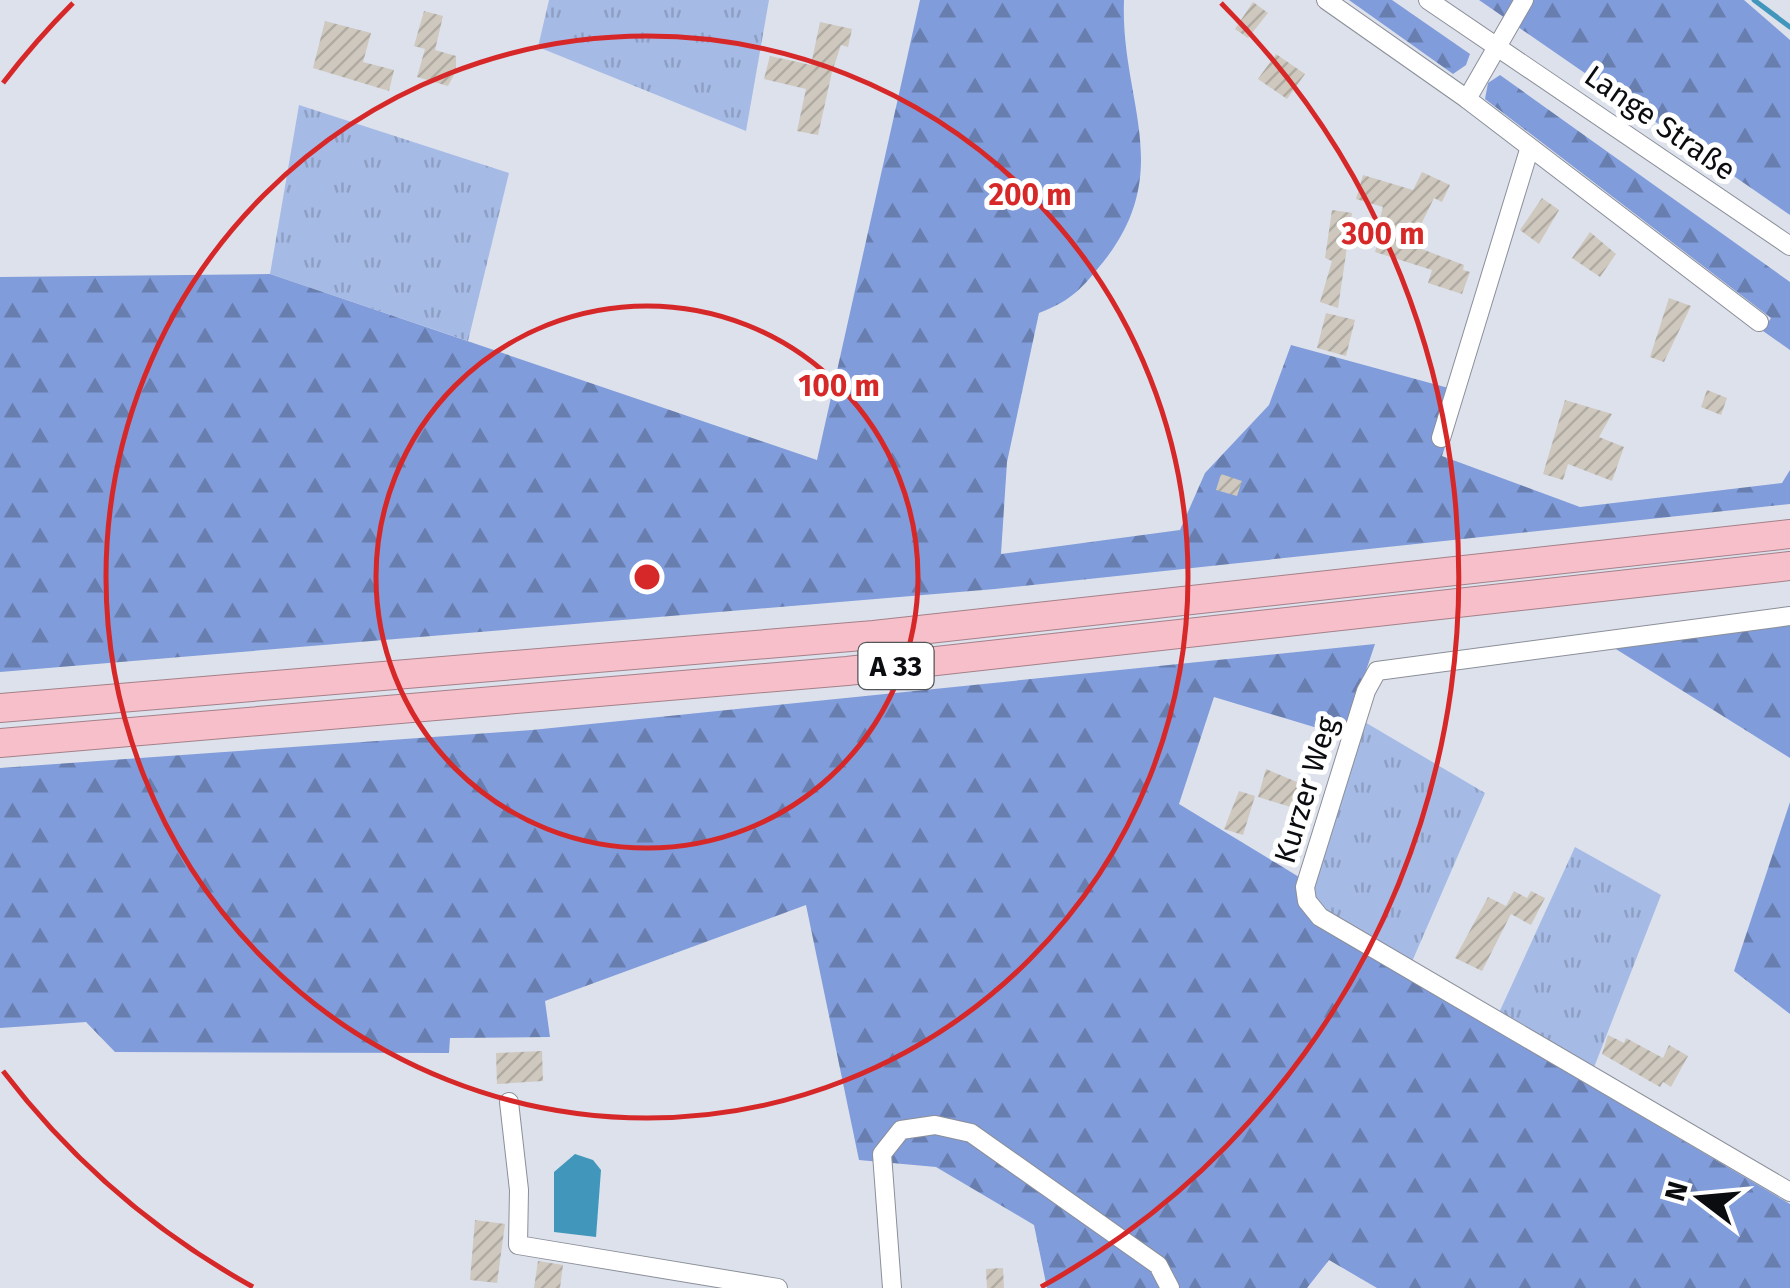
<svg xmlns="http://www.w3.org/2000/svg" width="1790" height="1288" font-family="'Fira Sans',sans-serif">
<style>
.grass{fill:url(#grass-tufts)}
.forest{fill:url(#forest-firs)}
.water{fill:#4197bb}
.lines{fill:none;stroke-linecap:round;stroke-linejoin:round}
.stream{stroke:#4197bb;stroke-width:5}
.building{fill:url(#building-hatch)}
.minor-casing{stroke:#8b8f99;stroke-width:20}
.highway-casing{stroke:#a48089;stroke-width:30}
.minor{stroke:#fff;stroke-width:18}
.highway{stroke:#f7bfca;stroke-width:28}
.ring{fill:none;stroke:#d62828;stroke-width:5}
.labels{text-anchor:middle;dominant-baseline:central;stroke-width:10;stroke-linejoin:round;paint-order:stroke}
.shield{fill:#fff;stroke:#545558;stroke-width:2.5}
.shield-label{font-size:28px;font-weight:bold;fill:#0b0c10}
.street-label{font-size:30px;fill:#0b0c10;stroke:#fff}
.centre{fill:#d62828;stroke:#fff;stroke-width:5}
.ring-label{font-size:30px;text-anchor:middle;font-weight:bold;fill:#d62828;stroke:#fff;stroke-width:10;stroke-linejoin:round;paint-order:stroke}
</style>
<defs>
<pattern id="grass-tufts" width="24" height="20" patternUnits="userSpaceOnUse" patternTransform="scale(2.5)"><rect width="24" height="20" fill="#a6bae6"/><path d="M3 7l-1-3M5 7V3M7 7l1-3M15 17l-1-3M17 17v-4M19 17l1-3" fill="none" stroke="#8e9fc4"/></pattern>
<pattern id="forest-firs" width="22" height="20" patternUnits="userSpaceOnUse" patternTransform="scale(2.5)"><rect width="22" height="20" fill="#819cda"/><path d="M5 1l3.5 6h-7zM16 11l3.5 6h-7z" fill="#687eaf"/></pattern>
<pattern id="building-hatch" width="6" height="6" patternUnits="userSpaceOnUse" patternTransform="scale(2.5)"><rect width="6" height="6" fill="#cfc8be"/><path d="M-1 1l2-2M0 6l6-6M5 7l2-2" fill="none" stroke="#b0aba2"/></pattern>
</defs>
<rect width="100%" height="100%" fill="#dce1ec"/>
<!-- grass -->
<g class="grass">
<polygon points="549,0 769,0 746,131 538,47"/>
<polygon points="299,105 509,173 468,341 270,274"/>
<path d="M1363,721L1485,793L1411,964C1381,947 1320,925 1312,890Z"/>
<polygon points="1575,847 1661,895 1593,1070 1498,1015"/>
</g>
<!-- forest -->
<g class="forest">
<path d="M920,0H1124C1120,100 1176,169 1104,261C1081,289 1074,299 1039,313L1007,462L1001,554L1180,530L1205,473L1269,405L1291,345L1463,392L1442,456L1580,507L1782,483L1790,470V504L995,589L0,672V277L270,274L817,460Z"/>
<polygon points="1349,0 1392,0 1470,54 1466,65 1453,74"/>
<polygon points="1479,0 1744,0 1790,40 1790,215"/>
<polygon points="1500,75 1790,282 1790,350 1763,331 1771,318 1485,99 1488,83"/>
<polygon points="1790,625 1790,758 1611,646"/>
<polygon points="1375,644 1344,736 1214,697 1179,804 1299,877 1296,895 1312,922 1790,1204 1790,1288 1377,1288 1329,1260 1307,1288 1047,1288 1034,1225 936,1167 859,1160 806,905 545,1001 550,1037 450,1038 449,1053 115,1052 86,1022 0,1028 0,768 532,730"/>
<polygon points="1790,802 1790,1014 1734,971"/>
</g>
<!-- water -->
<polygon class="water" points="575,1154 593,1160 601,1170 596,1237 554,1232 554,1172"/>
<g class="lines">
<!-- stream -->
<polyline class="stream" points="1754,0 1790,27"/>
</g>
<!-- building -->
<g class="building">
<polygon points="1253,2 1268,13 1248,38 1235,29"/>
<polygon points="424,11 443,16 435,50 456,56 456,71 448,86 417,77 425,49 414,46"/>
<polygon points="325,21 371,33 363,62 394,70 389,91 313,68"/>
<polygon points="820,22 852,29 848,47 841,45 832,72 818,135 797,131 806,89 764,79 770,56 811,65"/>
<polygon points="1276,54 1305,74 1287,99 1258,79"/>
<polygon points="1422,172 1450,185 1442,202 1434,198 1411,245 1464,265 1463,270 1470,272 1462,294 1428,283 1432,270 1375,252 1385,219 1380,218 1383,207 1356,199 1363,175 1413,190"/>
<polygon points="1542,198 1559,210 1539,244 1520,230"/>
<polygon points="1332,210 1352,213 1338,308 1320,302 1332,261 1325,258"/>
<polygon points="1590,232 1616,254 1600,277 1572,258"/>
<polygon points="1669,298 1691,306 1664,362 1650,357"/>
<polygon points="1326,313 1355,320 1346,356 1317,348"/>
<polygon points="1707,390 1727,398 1721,415 1701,407"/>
<polygon points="1565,400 1612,414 1599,437 1624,447 1612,481 1568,464 1563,480 1543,474"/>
<polygon points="1221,474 1242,481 1237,496 1216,490"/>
<polygon points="1266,769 1311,788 1304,811 1258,797"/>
<polygon points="1239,791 1255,796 1243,835 1224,829"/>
<polygon points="1514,891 1527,898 1531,891 1545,898 1531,925 1511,914 1482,971 1455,958 1488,897 1506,906"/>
<polygon points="1608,1035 1624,1043 1626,1038 1663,1058 1669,1045 1688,1056 1671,1087 1663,1082 1660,1087 1602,1054"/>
<polygon points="542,1051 543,1081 497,1084 496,1053"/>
<polygon points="475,1220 505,1224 497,1283 470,1280"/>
<polygon points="538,1261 563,1265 560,1288 534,1288"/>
<polygon points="1003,1268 1004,1288 987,1288 986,1269"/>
</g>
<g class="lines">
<defs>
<g id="minor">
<polyline points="1326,0 1467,99"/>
<polyline points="1428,0 1790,246"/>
<polyline points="1524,0 1467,99 1759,322"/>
<polyline points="1441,438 1529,150"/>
<polyline points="1790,616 1377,671 1366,691 1305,887 1307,901 1320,917 1790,1192"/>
<polyline points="509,1102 519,1190 518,1245 778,1288"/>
<polyline points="892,1288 882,1154 901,1130 935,1125 971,1133 1158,1265 1170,1288"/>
</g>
<g id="highway">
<polyline points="0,708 874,635 1790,534"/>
<polyline points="0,743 847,671 1790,566"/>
</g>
</defs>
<!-- minor casing -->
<use href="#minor" class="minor-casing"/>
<!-- highway casing -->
<use href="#highway" class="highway-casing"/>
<!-- minor -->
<use href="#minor" class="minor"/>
<!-- highway -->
<use href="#highway" class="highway"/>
</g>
<!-- distance rings -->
<g class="ring">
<circle cx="647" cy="577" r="271"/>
<circle cx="647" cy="577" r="541"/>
<path d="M253 1287A812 812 0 0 1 3 1071M3 83A812 812 0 0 1 73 3M1221 3A812 812 0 0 1 1041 1287"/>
</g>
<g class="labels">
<!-- shield labels -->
<rect class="shield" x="858.5" y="643" width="75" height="46" rx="8"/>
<g class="shield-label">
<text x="896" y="666">A 33</text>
</g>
<!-- street labels -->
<g class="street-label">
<text transform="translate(1660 123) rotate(35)">Lange Straße</text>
<text transform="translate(1306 790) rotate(-73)">Kurzer Weg</text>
</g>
</g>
<circle cx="647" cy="577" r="15" class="centre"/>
<g class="ring-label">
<text x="1030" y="205">200 m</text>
<text x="1383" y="244">300 m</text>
<text x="839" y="396">100 m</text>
</g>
<!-- north arrow -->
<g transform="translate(1700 1198) rotate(286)" stroke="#ffffff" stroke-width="8" paint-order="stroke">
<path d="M0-8L18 38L0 25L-18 38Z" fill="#0b0c10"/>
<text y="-15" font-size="28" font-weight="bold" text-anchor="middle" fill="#0b0c10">N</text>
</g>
</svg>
